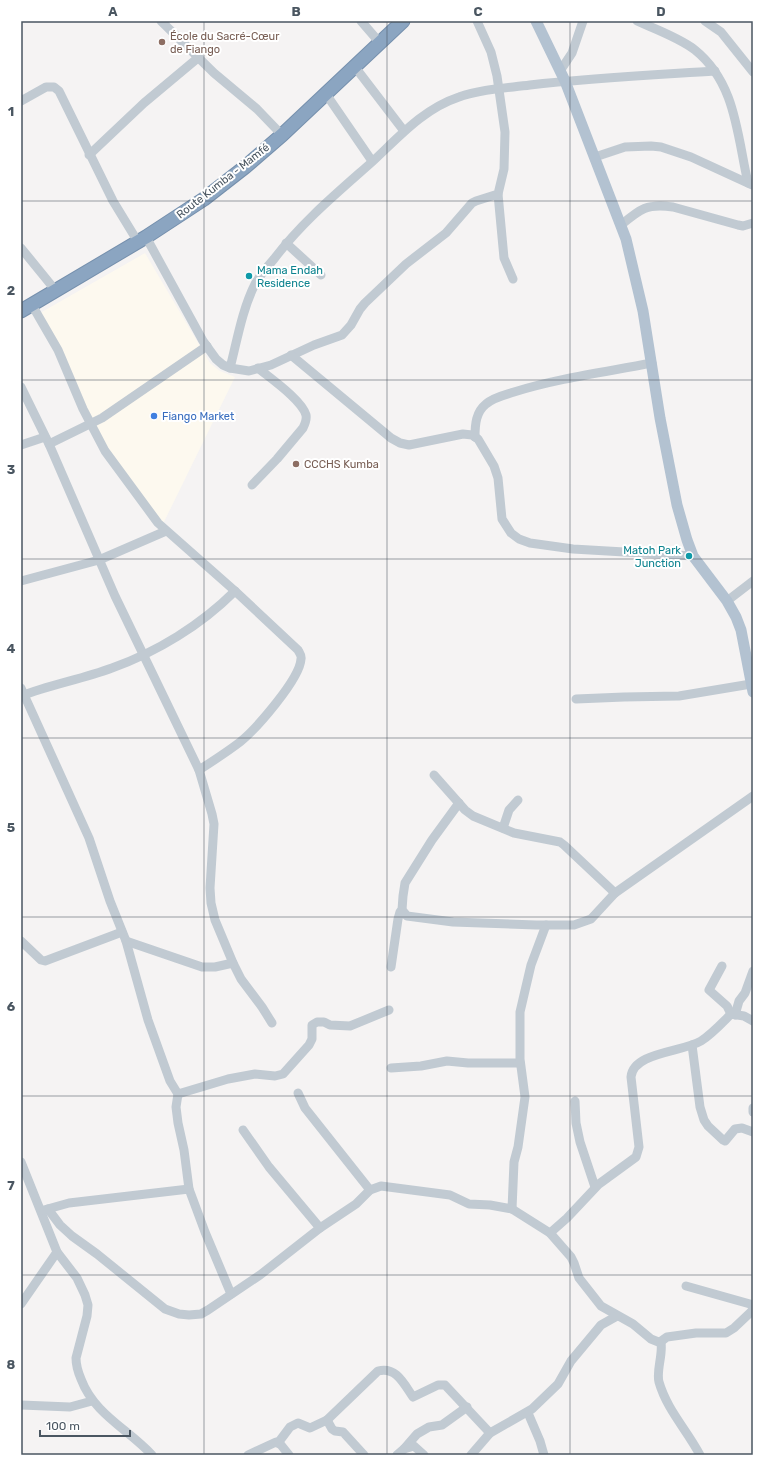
<svg xmlns="http://www.w3.org/2000/svg" width="774" height="1476" font-family="Rubik,sans-serif">
<style>
.commercial{fill:#fdf9ef}
.lines{fill:none;stroke-linecap:round;stroke-linejoin:round}
.highway-casing{stroke:#7690ad;stroke-width:15}
.minor{stroke:#c1cad2;stroke-width:9}
.major{stroke:#b3c2d1;stroke-width:11}
.highway{stroke:#8ba5c1;stroke-width:13}
.grid{fill:none;stroke:#4a5661;stroke-width:1;stroke-opacity:0.55}
.education-dot{fill:#8d6e63;stroke:#fff;stroke-width:1.5}
.culture-dot{fill:#0f9aa8;stroke:#fff;stroke-width:1.5}
.shop-dot{fill:#3f7fe0;stroke:#fff;stroke-width:1.5}
.labels{text-anchor:middle;dominant-baseline:central;stroke-width:4;stroke-linejoin:round;paint-order:stroke}
.education-label{font-size:11px;fill:#785e54;stroke:#fff;text-anchor:start}
.street-label{font-size:11px;fill:#4a5661;stroke:#fff}
.culture-label{font-size:11px;fill:#0d838f;stroke:#fff;text-anchor:start}
.shop-label{font-size:11px;fill:#366cbe;stroke:#fff;text-anchor:start}
.neatline{fill:none;stroke:#4a5661;stroke-width:1.5}
.grid-label{font-size:13px;text-anchor:middle;font-weight:bold;fill:#4a5661}
</style>
<rect width="100%" height="100%" fill="#f5f3f3"/>
<!-- commercial -->
<polygon class="commercial" points="145,253 210,363 220,371 235,377 162,526 109,454 40,313"/>
<g class="lines">
<defs>
<polyline id="highway" points="21,311 146,237 204,199 245,167 282,135 403,21"/>
</defs>
<!-- highway casing -->
<use href="#highway" class="highway-casing"/>
<!-- minor -->
<g class="minor">
<polyline points="161,21 214,73 257,109 282,135"/>
<polyline points="361,21 380,43"/>
<path d="M637,21C655,29 680,38 695,50C736,83 737,135 748,183"/>
<polyline points="705,21 721,32 753,72"/>
<polyline points="355,67 404,131"/>
<polyline points="560,71 572,53 583,21"/>
<polyline points="326,94 372,161"/>
<polyline points="21,101 46,87 54,87 59,91 113,201 138,242"/>
<polyline points="89,155 144,103 199,57"/>
<polyline points="595,157 625,147 651,146 661,147 691,157 752,185"/>
<polyline points="498,194 504,258 513,279"/>
<path d="M621,225C640,209 647,203 673,207L738,225L743,226L753,223"/>
<polyline points="146,237 203,341 216,359 223,365 230,368 249,371 271,365 314,345 342,335 351,325 360,309 365,303 406,264 446,233 472,203 476,201 498,194 504,169 505,132 497,76 491,52 477,21"/>
<polyline points="286,243 321,275"/>
<polyline points="21,248 56,291"/>
<path d="M32,305L58,350L83,409L105,451L158,523L235,591L298,650C299,652 302,656 301,659C300,679 256,729 240,742C227,752 213,761 199,770"/>
<polyline points="291,355 391,438 400,443 409,445 463,434 472,435 478,439 494,466 498,478 502,519 511,533 519,539 530,543 573,549 693,556"/>
<path d="M230,368C237,341 242,310 255,284C260,275 267,267 274,259C302,222 337,193 372,162C399,137 423,109 459,97C481,89 507,88 530,85C591,78 653,75 715,71"/>
<polyline points="21,387 49,444 115,596 199,770 212,814 214,824 210,888 211,903 215,920 233,963 241,979 262,1007 272,1023"/>
<path d="M475,437C475,424 476,412 486,404C494,397 505,395 514,392C559,378 606,372 652,363"/>
<polyline points="49,444 102,418 207,346"/>
<polyline points="21,445 45,437"/>
<path d="M252,485L277,459L303,428C305,424 307,420 306,415C302,400 270,378 258,368"/>
<polyline points="21,581 99,560 166,531"/>
<polyline points="727,601 753,581"/>
<polyline points="21,688 89,838 110,901 126,941 148,1020 170,1081 178,1094 176,1107 178,1123 184,1150 189,1189 205,1232 231,1294"/>
<path d="M21,696C50,685 82,679 112,668C157,652 201,625 235,591"/>
<polyline points="576,699 624,697 679,696 751,684"/>
<polyline points="434,775 465,810 473,816 514,833 560,842 564,845 615,893 753,796"/>
<polyline points="459,803 432,840 405,883 403,896 402,910 407,916 453,922 536,925 574,925 591,919 615,893"/>
<polyline points="503,828 509,810 518,800"/>
<polyline points="21,941 41,960 45,961 122,932"/>
<polyline points="126,941 202,967 215,967 233,963"/>
<polyline points="722,966 709,990 727,1006 731,1014"/>
<polyline points="391,967 398,919 400,912 402,910"/>
<polyline points="735,1015 739,1001 745,993 753,971"/>
<polyline points="692,1045 700,1107 704,1120 708,1126 723,1140 725,1141 735,1129 742,1128 753,1132"/>
<polyline points="391,1068 421,1066 447,1061 468,1063 520,1063"/>
<polyline points="298,1093 305,1108 370,1190"/>
<polyline points="178,1094 228,1079 255,1074 275,1076 283,1074 309,1045 312,1039 312,1025 317,1022 324,1022 330,1025 350,1026 389,1010"/>
<polyline points="575,1101 576,1123 580,1142 595,1187"/>
<polyline points="753,1108 753,1112"/>
<polyline points="243,1130 269,1167 320,1228"/>
<path d="M21,1162L57,1252L77,1278L85,1295L88,1305L87,1316L76,1358C76,1366 78,1372 81,1379C94,1414 128,1429 152,1455"/>
<polyline points="48,1209 60,1225 72,1236 97,1254 165,1309 179,1314 189,1315 201,1314 208,1310 260,1275 320,1228 356,1204 370,1190 381,1186 450,1195 469,1204 490,1205 512,1209 514,1162 518,1147 525,1097 520,1059 520,1012 531,965 546,925"/>
<path d="M512,1209L550,1233L571,1257L574,1263L579,1278L601,1306L633,1324L651,1339L661,1343C663,1355 656,1371 659,1382C667,1410 687,1430 700,1455"/>
<polyline points="44,1210 69,1203 189,1189"/>
<path d="M550,1233L567,1218L599,1184L636,1157L639,1147L631,1077C633,1052 683,1052 701,1041C712,1034 722,1023 731,1014L744,1016L753,1021"/>
<polyline points="686,1286 750,1304 753,1307"/>
<polyline points="21,1304 57,1252"/>
<polyline points="660,1342 667,1337 696,1333 726,1333 734,1328 753,1310"/>
<polyline points="21,1405 70,1407 92,1401"/>
<polyline points="528,1413 540,1441 544,1455"/>
<path d="M327,1420L378,1371C396,1366 404,1384 413,1397L438,1385H445L490,1433"/>
<polyline points="278,1443 290,1427 298,1423 310,1428 327,1420 332,1429 335,1431 343,1432 364,1455"/>
<polyline points="404,1449 417,1434 429,1427 442,1425 467,1407"/>
<polyline points="248,1455 276,1442 281,1445 289,1455"/>
<polyline points="397,1455 404,1449 414,1446 424,1455"/>
<polyline points="471,1455 490,1433 532,1409 558,1384 571,1361 601,1325 617,1316"/>
</g>
<!-- major -->
<polyline class="major" points="536,21 565,81 626,239 643,311 660,418 677,505 687,540 693,556 727,601 736,617 741,630 753,692"/>
<!-- highway -->
<use href="#highway" class="highway"/>
</g>
<!-- grid -->
<path class="grid" d="M204,21V1455M387,21V1455M570,21V1455M21,201H753M21,380H753M21,559H753M21,738H753M21,917H753M21,1096H753M21,1275H753"/>
<!-- markers -->
<g class="education-dot">
<circle cx="162" cy="42" r="4"/>
<circle cx="296" cy="464" r="4"/>
</g>
<g class="culture-dot">
<circle cx="249" cy="276" r="4"/>
<circle cx="689" cy="556" r="4"/>
</g>
<circle class="shop-dot" cx="154" cy="416" r="4"/>
<g class="labels">
<!-- education labels -->
<g class="education-label">
<text x="170" y="36">École du Sacré-Cœur<tspan x="170" dy="13">de Fiango</tspan></text>
<text x="304" y="464">CCCHS Kumba</text>
</g>
<!-- street labels -->
<g class="street-label">
<text transform="translate(223 181) rotate(-38)">Route Kumba - Mamfé</text>
</g>
<!-- culture labels -->
<g class="culture-label">
<text x="257" y="270">Mama Endah<tspan x="257" dy="13">Residence</tspan></text>
<text x="681" y="550" text-anchor="end">Matoh Park<tspan x="681" dy="13">Junction</tspan></text>
</g>
<!-- shop labels -->
<g class="shop-label">
<text x="162" y="416">Fiango Market</text>
</g>
</g>
<!-- border -->
<rect width="774" height="1476" fill="none" stroke="#ffffff" stroke-width="44"/>
<!-- scale -->
<path d="M40 1430v6h90v-6" fill="none" stroke="#4a5661" stroke-width="2"/>
<text x="46" y="1430" font-size="12" fill="#4a5661" stroke="#ffffff" stroke-width="3" paint-order="stroke">100 m</text>
<rect x="22" y="22" width="730" height="1432" class="neatline"/>
<g class="grid-label">
<text x="113" y="16">A</text>
<text x="296" y="16">B</text>
<text x="478" y="16">C</text>
<text x="661" y="16">D</text>
<text x="11" y="116">1</text>
<text x="11" y="295">2</text>
<text x="11" y="474">3</text>
<text x="11" y="653">4</text>
<text x="11" y="832">5</text>
<text x="11" y="1011">6</text>
<text x="11" y="1190">7</text>
<text x="11" y="1369">8</text>
</g>
</svg>
